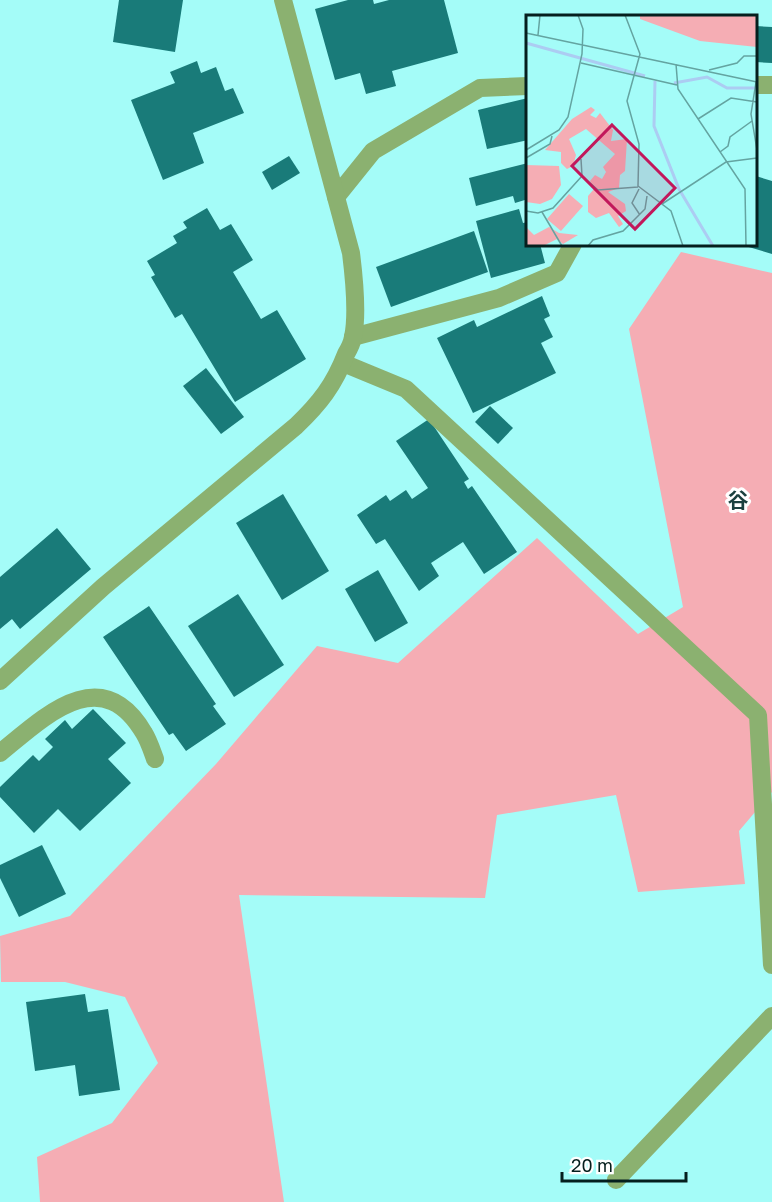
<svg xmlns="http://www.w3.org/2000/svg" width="772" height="1202" font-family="'Golos Text','Noto Sans JP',sans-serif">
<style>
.green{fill:#f5adb4}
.building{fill:#197b79}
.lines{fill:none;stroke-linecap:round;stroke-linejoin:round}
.minor{stroke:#8bb170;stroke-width:18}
.labels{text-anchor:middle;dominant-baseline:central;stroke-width:6;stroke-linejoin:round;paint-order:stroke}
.quarter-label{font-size:21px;font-weight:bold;fill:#1b403f;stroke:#fff}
.inset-river{fill:none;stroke:#acccf2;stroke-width:3}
.inset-road{fill:none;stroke:#64a4a1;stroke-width:1.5}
.view{fill:#c2185b;fill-opacity:0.15;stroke:#c2185b;stroke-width:3}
.inset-edge{fill:none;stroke:#051f1e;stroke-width:3}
</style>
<rect width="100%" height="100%" fill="#a4fcf8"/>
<!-- green -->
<polygon class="green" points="681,252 772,273 772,792 739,831 745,884 638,892 616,795 497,815 485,898 239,895 284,1202 40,1202 37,1157 112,1123 158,1063 125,997 65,982 1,982 0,936 70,916 216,764 317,646 398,663 537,538 638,634 683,607 629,329"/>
<!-- building -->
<g class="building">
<polygon points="119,0 183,0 175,52 113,42"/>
<polygon points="348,0 373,0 374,4 389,0 444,0 458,53 392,71 396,86 366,94 360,73 335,80 315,9"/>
<polygon points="756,26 772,27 772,63 756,62"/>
<polygon points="197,61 201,73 216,67 225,91 233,88 244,113 193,133 204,163 163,180 131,100 175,83 170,72"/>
<polygon points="528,98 528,140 487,149 478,110"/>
<polygon points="289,156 300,173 272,190 262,172"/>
<polygon points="528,163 528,199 515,203 513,196 476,206 469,178"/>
<polygon points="756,176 772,181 772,254 742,245 756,244"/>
<polygon points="207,208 220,230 231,224 253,260 233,272 261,319 277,310 306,359 235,402 182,314 175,318 151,277 155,275 147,261 177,243 173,236 187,228 183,222"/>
<polygon points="519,209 523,223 528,222 528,244 540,244 545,263 491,278 476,221"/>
<polygon points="474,231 488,272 391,307 376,267"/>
<polygon points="542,296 550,316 544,319 553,337 541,343 556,373 473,413 437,338 474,320 477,327"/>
<polygon points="206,368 244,417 221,434 183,386"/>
<polygon points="490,406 513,428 498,444 475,422"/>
<polygon points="429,419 469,479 464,482 468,489 472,486 517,552 484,574 463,542 431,563 439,576 419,591 385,539 376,544 357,515 386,495 390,501 406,490 412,499 428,488 396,441"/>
<polygon points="283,494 329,571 282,600 236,523"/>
<polygon points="57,528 91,569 20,629 12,619 0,629 0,577"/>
<polygon points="378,570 408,623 375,642 345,589"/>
<polygon points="238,594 284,665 234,697 188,626"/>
<polygon points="149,606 216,704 213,706 226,724 186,751 173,733 169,735 103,637"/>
<polygon points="93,709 126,743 108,759 131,783 80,831 58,809 34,833 0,797 0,787 33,755 39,761 53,747 45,739 65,720 72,729"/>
<polygon points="42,845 66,894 19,917 0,878 0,865"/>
<polygon points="85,994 88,1012 108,1009 120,1090 79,1096 75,1065 35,1071 26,1002"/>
</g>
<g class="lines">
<!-- minor -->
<g class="minor">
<polyline points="756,85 772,85"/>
<polyline points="336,197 373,151 480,88 528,86"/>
<polyline points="353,337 499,298 557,273 573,244"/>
<polyline points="343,363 406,389 758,715 772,965"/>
<path d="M0,681L103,587L296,426C320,403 334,385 346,354C349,349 352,343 353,337C358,314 354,277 351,253L283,0"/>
<path d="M0,753C44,717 101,660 144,733C149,741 152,751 155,759"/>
<polyline points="616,1180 772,1016"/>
</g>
</g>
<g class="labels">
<!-- quarter labels -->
<g class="quarter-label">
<text x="738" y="500">谷</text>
</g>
</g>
<!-- overview -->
<g transform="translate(526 15)">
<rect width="231" height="231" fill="#a4fcf8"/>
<path d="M114,0H231V32L174,26L114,4ZM65,92L69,95L64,100L70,103L74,98L87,115L85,126L101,124L99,156L94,160L93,173L82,177L99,189L100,196L92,201L97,209L93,212L83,198L70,203L62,197V181L68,174L64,166L69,160L76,164L80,157L77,152L89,139L60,114L43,124L50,140L47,151L41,154L35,148V137L19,135L46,104ZM0,150L33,151L35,170L26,184L14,189L0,187ZM43,179L57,191L35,216L21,204ZM0,212L8,220L23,212L33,218L52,220L37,229L31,224L17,231H0Z" fill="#f5adb4"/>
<path class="inset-river" d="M0,28L119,61M129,66L128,111L153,174L187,231M148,68L181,62L201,73H231"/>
<path class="inset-road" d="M99,0L114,39L101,86L113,129L112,171L145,196L157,231M0,18L231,67M12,20L14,0M55,48L151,70M150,49L152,74L219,174L220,231M183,55L211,48L218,41H231M230,67L225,99L231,135M172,104L205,83L231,87M0,135L33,115L42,102L56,39L57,14L52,0M194,137L202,131L204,122L226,106M0,143L24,129L26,121M55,144L56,161L72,175L112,172M113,174L106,188L114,200M136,189L200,147L231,143M0,196L12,198L27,193L56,161M16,197L36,231M62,231L67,225L97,216L119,194L121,181"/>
<path class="view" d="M86,110L149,173L109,214L46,151Z"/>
<rect width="231" height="231" class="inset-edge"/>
</g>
<!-- scale -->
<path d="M562 1172v9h124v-9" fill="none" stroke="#051f1e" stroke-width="3"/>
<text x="571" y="1172" font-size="18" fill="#051f1e" stroke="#ffffff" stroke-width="4.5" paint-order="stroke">20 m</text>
</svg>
